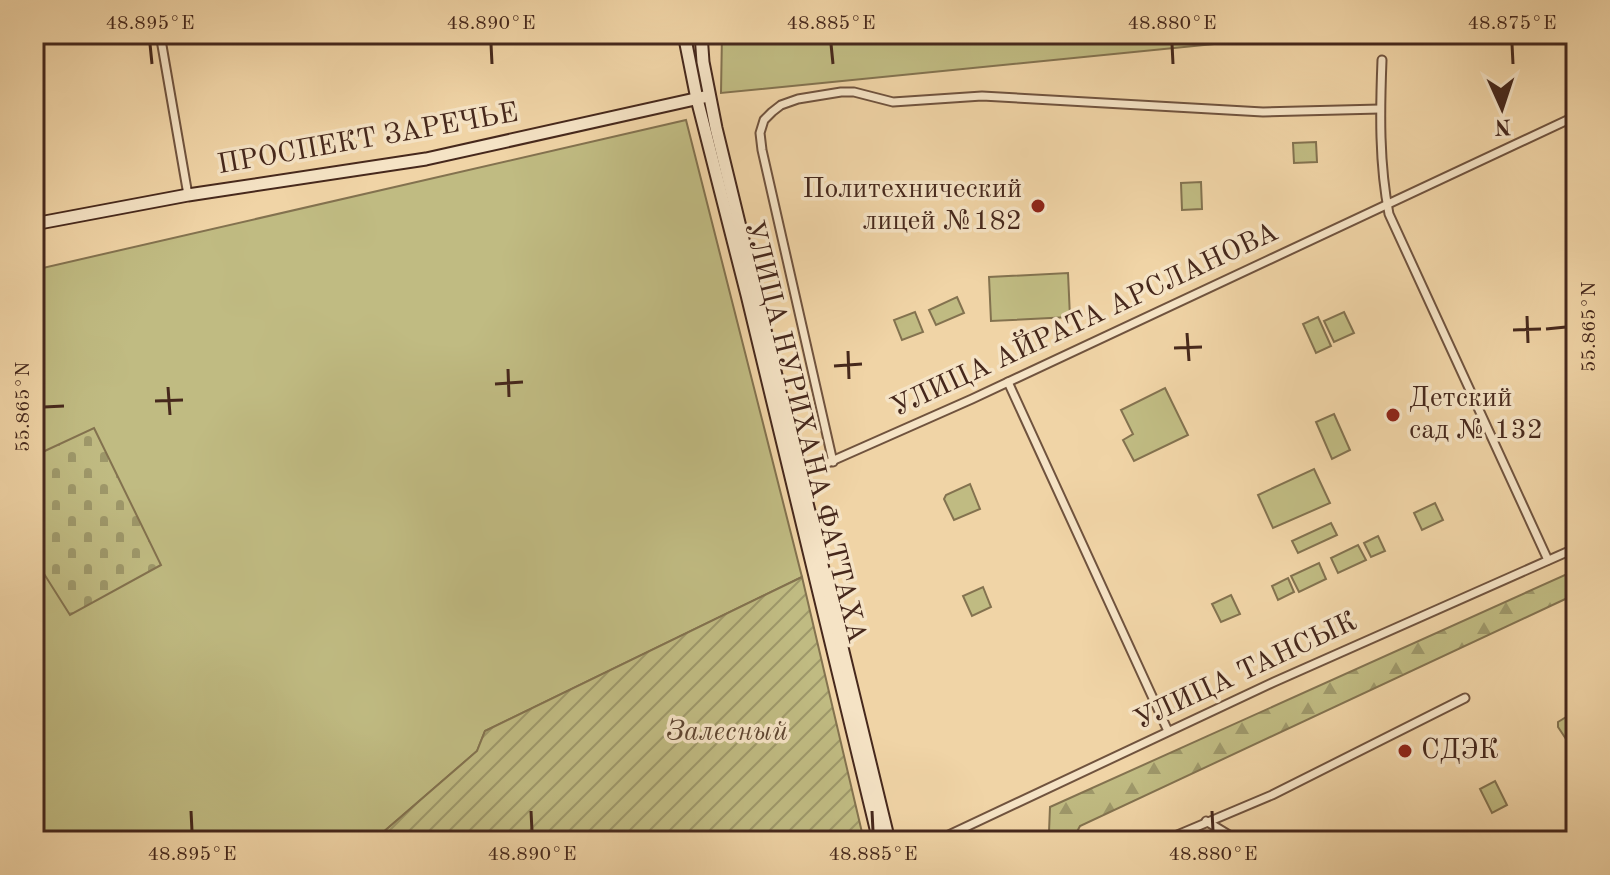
<svg xmlns="http://www.w3.org/2000/svg" width="1610" height="875" font-family="'Old Standard TT',serif">
<style>
.green{fill:#c0bb82;stroke:#83724f;stroke-width:2}
.forest{fill:url(#forest-firs);stroke:#83724f;stroke-width:2}
.cemetery{fill:url(#cemetery-stones);stroke:#83724f;stroke-width:2}
.garden{fill:url(#garden-furrows);stroke:#83724f;stroke-width:2}
.lines{fill:none;stroke-linecap:round;stroke-linejoin:round}
.street-casing{stroke:#70533e;stroke-width:11}
.secondary-casing{stroke:#46281c;stroke-width:15}
.street{stroke:#f5e3c5;stroke-width:7}
.secondary{stroke:#f5e3c5;stroke-width:11}
.ticks{fill:none;stroke:#46281c;stroke-width:3}
.poi-dot{fill:#8f2418;stroke:#f5e3c5;stroke-width:3}
.labels{text-anchor:middle;dominant-baseline:central;stroke-width:7;stroke-linejoin:round;paint-order:stroke}
.street-label{font-size:28px;fill:#46281c;stroke:#f5e3c5}
.poi-label{font-size:28px;fill:#46281c;stroke:#f5e3c5;text-anchor:start}
.park-label{font-size:28px;font-style:italic;fill:#5e4530;stroke:#f5e3c5}
.neatline{fill:none;stroke:#46281c;stroke-width:3}
.ticks-label{font-size:20px;text-anchor:middle;fill:#46281c}
</style>
<defs>
<pattern id="forest-firs" width="22" height="20" patternUnits="userSpaceOnUse" patternTransform="scale(2)"><rect width="22" height="20" fill="#c0bb82"/><path d="M5 1l3.5 6h-7zM16 11l3.5 6h-7z" fill="#9e986a"/></pattern>
<pattern id="cemetery-stones" width="16" height="16" patternUnits="userSpaceOnUse" patternTransform="scale(2)"><rect width="16" height="16" fill="#c0bb82"/><path d="M2 7V4a2 2 0 0 1 4 0v3zM10 15v-3a2 2 0 0 1 4 0v3z" fill="#9e986a"/></pattern>
<pattern id="garden-furrows" width="10" height="10" patternUnits="userSpaceOnUse" patternTransform="scale(2)"><rect width="10" height="10" fill="#c0bb82"/><path d="M-1 1l2-2M0 10L10 0M9 11l2-2" fill="none" stroke="#9e986a"/></pattern>
</defs>
<rect width="100%" height="100%" fill="#f0d4a6"/>
<filter id="stains"><feTurbulence type="fractalNoise" baseFrequency=".0025" numOctaves="4"/><feColorMatrix values="0 0 0 0 .2 0 0 0 0 .09 0 0 0 0 .02 0 0 0 .5 -.17"/></filter>
<radialGradient id="worn" r=".72"><stop offset=".6" stop-color="#630" stop-opacity="0"/><stop offset="1" stop-color="#630" stop-opacity=".3"/></radialGradient>
<!-- green -->
<g class="green">
<polygon points="722,34 1316,34 721,93"/>
<polygon points="686,120 802,577 485,731 477,751 373,841 34,841 34,270"/>
<polygon points="1316,142 1317,162 1294,163 1293,143"/>
<polygon points="1201,182 1202,209 1182,210 1181,183"/>
<polygon points="1068,273 1070,317 991,321 989,277"/>
<polygon points="957,297 964,313 936,325 929,310"/>
<polygon points="915,312 923,332 902,340 894,320"/>
<polygon points="1344,312 1354,333 1334,342 1324,321"/>
<polygon points="1318,317 1331,346 1316,353 1303,324"/>
<polygon points="1165,388 1188,435 1134,461 1123,440 1133,434 1121,410"/>
<polygon points="1334,414 1350,450 1332,459 1316,422"/>
<polygon points="1314,469 1330,503 1273,528 1258,495"/>
<polygon points="970,484 980,509 954,520 944,499 946,495"/>
<polygon points="1435,503 1443,520 1422,530 1414,513"/>
<polygon points="1331,523 1337,535 1298,553 1292,541"/>
<polygon points="1378,536 1385,551 1371,557 1364,543"/>
<polygon points="1358,545 1366,560 1338,573 1331,558"/>
<polygon points="1319,563 1326,579 1299,592 1291,576"/>
<polygon points="1288,578 1294,592 1278,600 1272,586"/>
<polygon points="983,587 991,607 972,616 963,596"/>
<polygon points="1231,595 1240,614 1221,622 1212,604"/>
<polygon points="1576,711 1576,741 1568,742 1558,727 1558,722"/>
<polygon points="1495,781 1507,805 1492,813 1480,789"/>
</g>
<!-- forest -->
<polygon class="forest" points="1576,570 1576,594 1080,826 1072,841 1037,841 1049,832 1050,807"/>
<!-- cemetery -->
<polygon class="cemetery" points="94,428 161,565 70,615 34,558 34,456"/>
<!-- garden -->
<polygon class="garden" points="802,577 864,841 373,841 477,751 485,731"/>
<g class="lines">
<defs>
<g id="street">
<polyline points="160,34 188,195"/>
<path d="M1382,60C1380,111 1379,164 1389,214L1548,560"/>
<polyline points="1008,382 1168,731"/>
<polyline points="833,462 762,150 760,133 764,120 772,112 781,105 798,99 841,92 854,92 893,102 982,96 1263,112 1380,109"/>
<polyline points="798,476 972,399 1576,116"/>
<polyline points="1206,821 1239,841"/>
<polyline points="936,841 1274,682 1576,548"/>
<polyline points="1163,841 1272,795 1465,698"/>
</g>
<g id="secondary">
<polyline points="684,34 697,99 747,295 879,841"/>
<polyline points="701,34 703,62 716,128 889,841"/>
<polyline points="34,224 188,195 426,159 704,97"/>
</g>
</defs>
<!-- street casing -->
<use href="#street" class="street-casing"/>
<!-- secondary casing -->
<use href="#secondary" class="secondary-casing"/>
<!-- street -->
<use href="#street" class="street"/>
<!-- secondary -->
<use href="#secondary" class="secondary"/>
</g>
<!-- ticks -->
<path class="ticks" d="M150,44L152,64M491,44L492,64M831,44L833,64M1172,44L1173,64M1512,44L1513,64M1527,316L1528,343M1546,329L1566,327M1513,330L1541,329M1187,333L1189,361M1174,348L1202,347M848,351L849,379M834,366L862,364M508,369L509,397M495,384L523,382M168,387L170,415M155,401L183,400M44,407L64,406M191,811L192,831M531,811L532,831M872,811L873,831M1212,811L1213,831"/>
<!-- markers -->
<g class="poi-dot">
<circle cx="1038" cy="206" r="8"/>
<circle cx="1393" cy="415" r="8"/>
<circle cx="1405" cy="751" r="8"/>
</g>
<g class="labels">
<!-- street labels -->
<g class="street-label">
<text transform="translate(368 140) rotate(-10)">ПРОСПЕКТ ЗАРЕЧЬЕ</text>
<text transform="translate(1085 321) rotate(-25)">УЛИЦА АЙРАТА АРСЛАНОВА</text>
<text transform="translate(804 432) rotate(76)">УЛИЦА НУРИХАНА ФАТТАХА</text>
<text transform="translate(1246 672) rotate(-25)">УЛИЦА ТАНСЫК</text>
</g>
<!-- poi labels -->
<g class="poi-label">
<text x="1022" y="190" text-anchor="end">Политехнический<tspan x="1022" dy="32">лицей №182</tspan></text>
<text x="1409" y="399">Детский<tspan x="1409" dy="32">сад № 132</tspan></text>
<text x="1421" y="751">СДЭК</text>
</g>
<!-- park labels -->
<g class="park-label">
<text x="727" y="733">Залесный</text>
</g>
</g>
<!-- margin -->
<rect width="1610" height="875" fill="none" stroke="#f0d4a6" stroke-width="88"/>
<!-- north arrow -->
<g transform="translate(1502 108) rotate(177)" stroke="#f5e3c5" stroke-width="6" paint-order="stroke">
<path d="M0-6L14 30L0 20L-14 30Z" fill="#46281c"/>
<text y="-12" font-size="22" font-weight="bold" text-anchor="middle" fill="#46281c">N</text>
</g>
<rect x="44" y="44" width="1522" height="787" class="neatline"/>
<g class="ticks-label">
<text x="150" y="29">48.895°E</text>
<text x="491" y="29">48.890°E</text>
<text x="831" y="29">48.885°E</text>
<text x="1172" y="29">48.880°E</text>
<text x="1512" y="29">48.875°E</text>
<text transform="translate(1588 327) rotate(-90)" y="7">55.865°N</text>
<text transform="translate(22 407) rotate(-90)" y="7">55.865°N</text>
<text x="192" y="860">48.895°E</text>
<text x="532" y="860">48.890°E</text>
<text x="873" y="860">48.885°E</text>
<text x="1213" y="860">48.880°E</text>
</g>
<rect width="100%" height="100%" filter="url(#stains)"/>
<rect width="100%" height="100%" fill="url(#worn)"/>
</svg>
